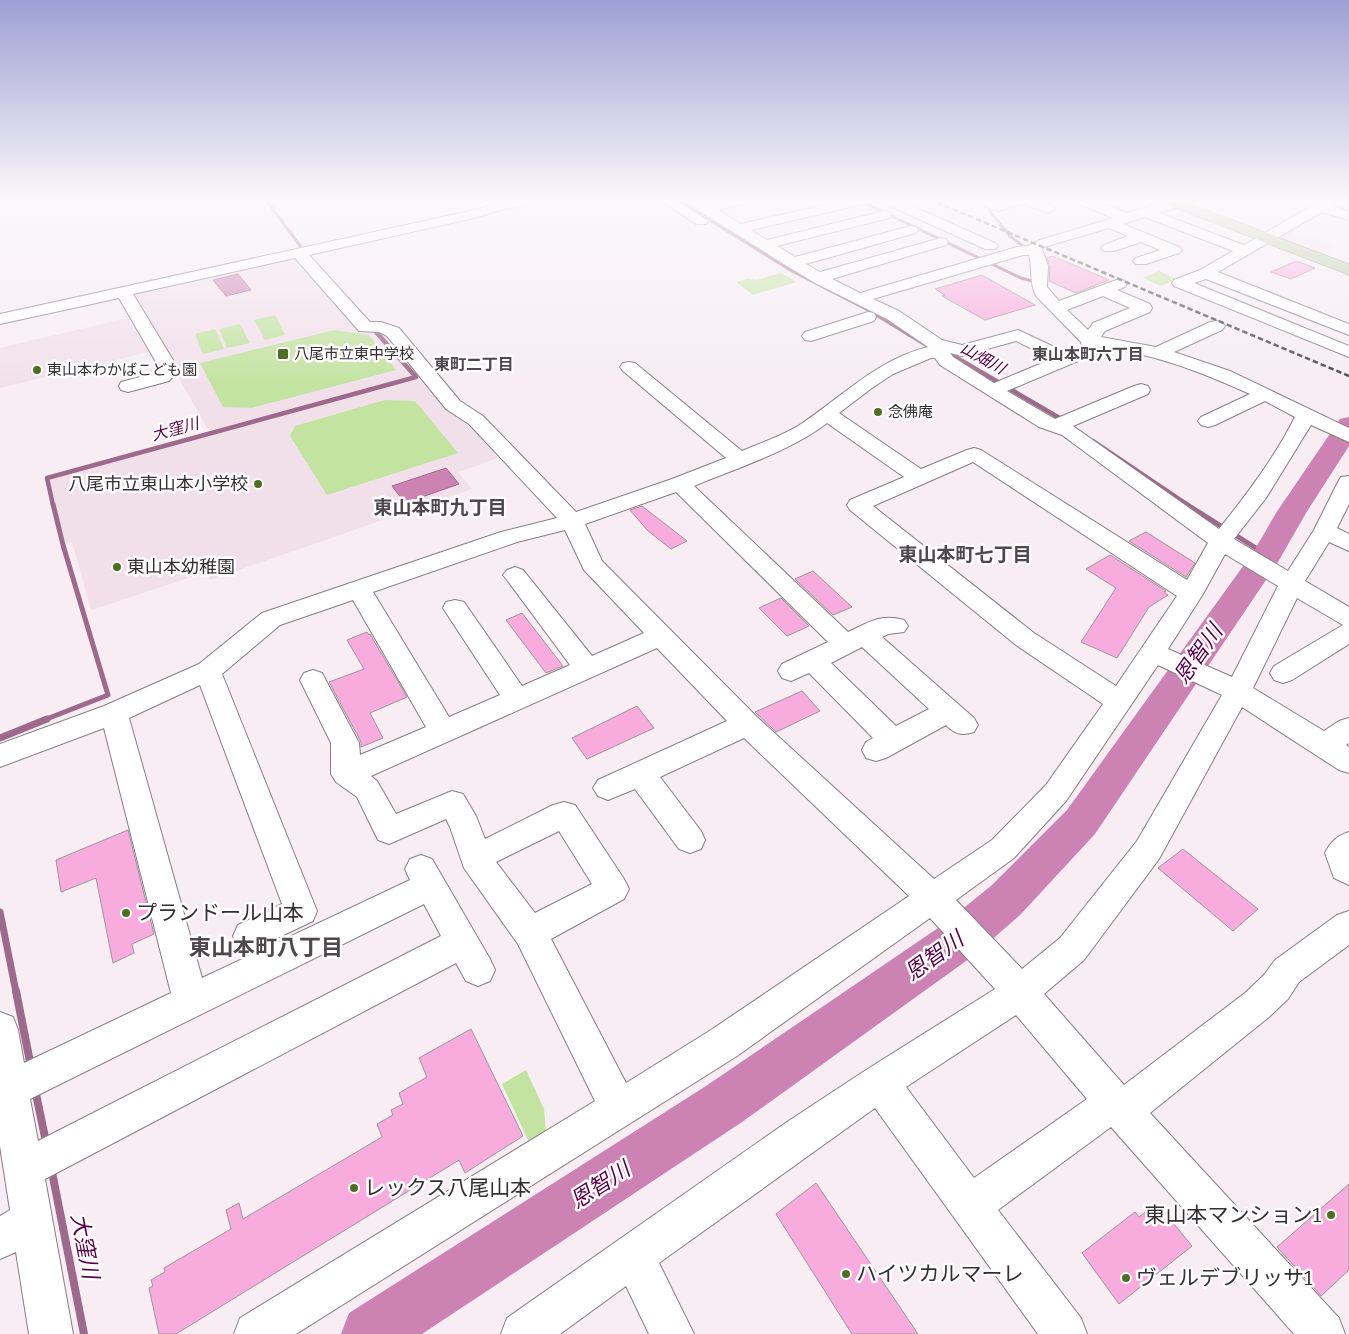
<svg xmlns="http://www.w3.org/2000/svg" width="1349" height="1334" font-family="Bitter,'Noto Sans JP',serif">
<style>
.built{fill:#f1e0ea}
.green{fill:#c3e3a1}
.water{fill:#cc83b3;stroke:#9e6a8c}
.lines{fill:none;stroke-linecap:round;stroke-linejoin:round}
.stream-far4{stroke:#9e6a8c;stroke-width:3}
.stream-far3{stroke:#9e6a8c;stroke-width:4.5}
.stream-far2{stroke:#9e6a8c;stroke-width:5}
.stream-far1{stroke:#9e6a8c;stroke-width:7}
.stream{stroke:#9e6a8c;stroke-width:8}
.river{fill:#cc83b3;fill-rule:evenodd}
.building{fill:#f8acdd;stroke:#9d959a}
.minor-casing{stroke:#867e83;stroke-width:2}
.major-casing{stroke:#697b54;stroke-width:1}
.minor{fill:#fff;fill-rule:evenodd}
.major{fill:#b6c8a3;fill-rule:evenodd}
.rail{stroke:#4a4648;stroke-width:2.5;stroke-dasharray:5.5 3;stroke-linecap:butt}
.poi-dot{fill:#4e6e24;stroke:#fffdfe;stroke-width:2}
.labels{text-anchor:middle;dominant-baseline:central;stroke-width:5;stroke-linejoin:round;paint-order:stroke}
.far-poi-label{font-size:15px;fill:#343032;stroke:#fffdfe;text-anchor:start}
.far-neighbourhood-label{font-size:16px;font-weight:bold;fill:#4e474b;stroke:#fffdfe}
.far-water-label{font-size:16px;font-style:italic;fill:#5a0046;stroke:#fffdfe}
.poi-label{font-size:18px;fill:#343032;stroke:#fffdfe;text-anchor:end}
.neighbourhood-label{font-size:19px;font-weight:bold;fill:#4e474b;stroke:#fffdfe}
.near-poi-label{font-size:21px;fill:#343032;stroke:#fffdfe;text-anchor:start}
.near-water-label{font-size:22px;font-style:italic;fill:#5a0046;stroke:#fffdfe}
.near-neighbourhood-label{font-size:22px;font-weight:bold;fill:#4e474b;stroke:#fffdfe}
</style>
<rect width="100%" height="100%" fill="#f7edf3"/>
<!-- built -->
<g class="built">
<polygon points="1288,229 1336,246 1320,253 1276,237"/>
<polygon points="293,258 299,259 362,328 384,331 416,377 447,410 464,420 498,458 458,472 472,489 210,580 206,572 91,610 72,542 63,545 47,478 210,433 130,292"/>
<polygon points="127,318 149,352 0,388 0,348"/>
</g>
<!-- green -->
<g class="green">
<polygon points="1159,271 1177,279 1161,286 1143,278"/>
<polygon points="781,273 797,282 753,295 736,282 747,279 757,280"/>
<polygon points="275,315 285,335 265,340 254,320"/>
<polygon points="240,324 250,343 227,348 219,329"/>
<polygon points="215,329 224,349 203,354 195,334"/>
<polygon points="334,330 369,335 396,370 251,408 223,407 200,363"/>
<polygon points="385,400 415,401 458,453 327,495 290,436 295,426"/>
<polygon points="526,1070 544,1109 546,1132 529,1142 502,1084"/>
</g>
<!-- water -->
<g class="water">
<polygon points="238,274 251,290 226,296 213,280"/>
<polygon points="446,468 459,484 405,503 392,486"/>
</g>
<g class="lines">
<!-- stream-far4 -->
<g class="stream-far4">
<polyline points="268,199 267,201 306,254"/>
<polyline points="676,199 792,271 866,309 909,335"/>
<polyline points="856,199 1021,278 1036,282 1035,280"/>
<polyline points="991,199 991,213 1010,236 1029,251"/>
<polyline points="370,326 378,335"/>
</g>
<!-- stream-far3 -->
<g class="stream-far3">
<polyline points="907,333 927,345"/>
<polyline points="945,353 957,358 1063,420"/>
<polyline points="1093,441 1188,505"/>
<polyline points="53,505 47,478 416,377 377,333"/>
</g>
<!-- stream-far2 -->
<g class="stream-far2">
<polyline points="1186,504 1267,555"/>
<polyline points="44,720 108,695 63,545 53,504"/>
</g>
<!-- stream-far1 -->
<g class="stream-far1">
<polyline points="0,738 47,719"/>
<polyline points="0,912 16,992"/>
</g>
<!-- stream -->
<g class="stream">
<polyline points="16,991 31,1067"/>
<polyline points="35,1089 46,1142"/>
<polyline points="51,1167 84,1334"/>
</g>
<!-- river -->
<polygon class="river" points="1349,417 1349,446 1306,513 1278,562 1095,834 1021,914 973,956 742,1122 422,1334 341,1334 349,1313 706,1086 941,926 991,886 1067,810 1254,551 1276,513 1340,419"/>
</g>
<!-- building -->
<g class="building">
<polygon points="1052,256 1088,271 1109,280 1076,293 1049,281 1050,266 1047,258"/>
<polygon points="1296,261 1315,268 1291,279 1271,272"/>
<polygon points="982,275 1035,305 985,320 942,296 945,295 935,289"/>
<polygon points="642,506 687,541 671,549 647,530 630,510"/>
<polygon points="1146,532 1195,563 1186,577 1129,541"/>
<polygon points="1110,555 1166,591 1164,592 1168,595 1149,607 1117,658 1081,642 1116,588 1086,569"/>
<polygon points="813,571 852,607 833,615 795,579"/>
<polygon points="781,598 809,626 787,636 759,608"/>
<polygon points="522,613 563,666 546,673 506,620"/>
<polygon points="367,632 369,635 370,634 407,697 370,713 383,738 361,747 361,742 329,682 364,669 347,640"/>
<polygon points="802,691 820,711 776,732 755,712"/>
<polygon points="637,706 654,728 587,759 572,738"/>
<polygon points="128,830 154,934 132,944 134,953 113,963 96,878 61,892 56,860"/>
<polygon points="1183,849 1258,909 1233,931 1158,868"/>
<polygon points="471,1029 523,1136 465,1173 459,1160 176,1334 159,1334 149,1288 153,1286 151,1280 165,1272 164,1268 231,1229 226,1210 239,1203 243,1219 382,1137 377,1124 393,1115 391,1110 403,1104 399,1093 427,1077 419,1058"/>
<polygon points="816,1183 918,1334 852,1334 776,1214"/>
<polygon points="1349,1184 1349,1270 1321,1296 1277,1247"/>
<polygon points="1157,1203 1192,1246 1119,1304 1082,1253 1135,1212 1139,1217"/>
</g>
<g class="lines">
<defs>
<g id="minor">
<path d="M515,199H544L542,202L501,210L474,218L309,255L370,322H381L399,328L460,401L483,416L576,512L672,479L726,458L623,371L620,367L623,363L629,362L635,363L742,451C761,443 784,435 801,424C843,396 878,359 928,347L887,319L815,283L787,266L685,202L683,199H699L708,204L730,199H753L751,202L718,210L741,224L851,199H875L873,202L751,230L767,240L884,211L889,212L891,215L889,218L777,246L795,257L911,226L916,227L918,230L916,233L806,264L820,272L941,238L946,239L948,242L946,245L832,279L860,293L1017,247L1028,246L1040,240L1113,218L1074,202L1072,199H1091L1127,213L1175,199H1196L1194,202L1159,213L1244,245L1324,199H1341L1332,206L1349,211V220L1322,212L1218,272L1349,324V335L1206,279L1194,283L1349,346V357L1174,286L1172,283L1174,280L1200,270L1233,251L1145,217L1123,224L1179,247L1182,250L1179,253L1146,264H1136L1133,261L1136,258L1160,250L1141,242L1114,251H1104L1101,248L1104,245L1128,236L1109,228L1044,247L1042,249L1048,266L1047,287L1059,301L1119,279L1125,281L1127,284L1125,287L1117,290L1150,304L1152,308L1150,312L1105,331L1101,337L1156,347L1210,322L1216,321L1222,322L1225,326L1222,330L1174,352L1230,371L1349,428V442L1311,425L1266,498L1234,539L1288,571L1314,530L1338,482L1341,477L1349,476V504L1337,528L1349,534V551L1329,542L1305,581L1349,607V644L1292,680L1283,683L1274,680L1270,673L1274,666L1343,625L1297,598L1253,688L1324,731L1339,721L1349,718V743L1346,745L1349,747V773L1339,770L1242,707L1159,859L1084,960L1044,994L1124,1085L1245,993L1264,975L1275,960L1337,915L1349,911V945L1299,982L1288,999L1269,1017L1150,1113L1339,1318L1345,1334H1294L1111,1127L998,1210L1081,1318L1087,1334H1038L875,1108L659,1263L694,1334H649L626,1286L560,1334H501L507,1318L787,1122L866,1070L995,989L930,918L737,1056L296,1334H234L240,1318L595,1101L518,944L464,868L450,827L446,819L389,844L378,840L357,797L336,782L331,774V743L300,680L304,673L313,670L322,673L359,743L360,755L426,727L353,600L280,625L222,674L317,911L313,921L250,951L238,947L233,936L238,925L282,904L200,685L129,718L202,978L410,880L405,869L410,859L421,855L432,859L490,959L495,970L490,981L478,986L466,981L456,963L45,1179L73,1334H29L16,1252L0,1259V1216L10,1210L0,1146V1012L13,1017L18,1030L24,1063L171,993L104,728L0,767V744L104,706L199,664L262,613L501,532L557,518L469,424L446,409L387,336L379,332L359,331L295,258L133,294L179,370L169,381L128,392L121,390L119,386L121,382L155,373L160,369L119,298L0,324V314L470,211ZM1023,255H1029C1033,269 1029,283 1036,296L1081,342L1082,347L1067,353L1018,330L962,345L942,340L899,311L873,299ZM1103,296L1130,308L1093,323L1088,330L1067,310ZM1016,341L1052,359L994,383L953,357L950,353L962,356ZM1099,347C1153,353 1201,372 1250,394L1201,417L1198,421L1201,425L1208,427L1215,425L1265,401L1295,417C1275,457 1247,494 1219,529L1073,426L1148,394L1150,390L1148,386L1141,384L1134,386L1055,419L1007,391L1097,353ZM931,358H935L940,365L1039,427L1062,435L1208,543L1187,580L981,450L974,448L967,450L921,469L839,413L872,388L893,374ZM827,423L904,477L850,500L847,505L850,510L1016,645L1103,704L1046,785L992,840L934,879L757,717L602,561L585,524L676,492L828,642L782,664L778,671L782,678L791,681L809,673L873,738L866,742L862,750L866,758L876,761L886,758L946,725C955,734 961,736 974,732L978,725L974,718L882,637L888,634L904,632L908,626L904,620C880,613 868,623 848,632L694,486C735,469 793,450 827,423ZM973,462L1177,596L1116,686L1034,633L873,506ZM565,530L584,570L644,633L592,656L523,570L515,567L507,570L503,575L507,580L570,665L522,686L464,602L455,600L446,602L443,608L500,695L449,717L373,592L517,542ZM1225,554L1278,586L1232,677L1168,649L1203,594ZM862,647L929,709L896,726L831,663ZM657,648L727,721L598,780L593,788L598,796L608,800L635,789L679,849L690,853L701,849L705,840L701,831L660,777L744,738L909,896L711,1030L626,1083L551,939L624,899L629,889L624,879L575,805L564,802L553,805L485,839L476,816L463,794L452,791L396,814L377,781L371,776ZM1158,665L1222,695L1137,841L1060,938L1022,969L956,900L1014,858L1066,801ZM559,831L592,884L535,913L496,862ZM424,904L441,936L38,1141L30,1099ZM1016,1015L1087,1099L974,1178L906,1087Z"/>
<polygon points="659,199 675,199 708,221 706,224 696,224"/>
<polygon points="879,199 897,199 995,243 998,246 995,249 985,249 881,202"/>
<polygon points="972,199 990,199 999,202 1012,199 1037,199 1053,206 1055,209 1048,213 1025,204 998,211 974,202"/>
<polygon points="868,312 874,313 876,317 874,321 811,341 805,340 802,336 805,332"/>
<path d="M1349,832V885L1334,878L1325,853C1331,841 1337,836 1349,832Z"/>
</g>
<polygon id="major" points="1158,199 1177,199 1349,264 1349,275 1160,202"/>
</defs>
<!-- minor casing -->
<use href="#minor" class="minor-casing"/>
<!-- major casing -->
<use href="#major" class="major-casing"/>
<!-- minor -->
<use href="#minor" class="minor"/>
<!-- major -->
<use href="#major" class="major"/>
<!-- rail -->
<polyline class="rail" points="929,199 1349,376"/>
</g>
<!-- sky -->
<linearGradient id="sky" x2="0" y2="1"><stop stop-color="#9da0d3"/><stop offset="0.52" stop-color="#fbf7fa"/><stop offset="1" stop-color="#fbf7fa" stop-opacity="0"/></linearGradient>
<rect width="1349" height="386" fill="url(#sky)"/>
<!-- markers -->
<g class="poi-dot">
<rect x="277" y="348" width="12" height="12" rx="2.5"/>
<circle cx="37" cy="370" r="5"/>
<circle cx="878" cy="412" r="5"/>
<circle cx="258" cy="484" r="5"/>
<circle cx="117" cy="567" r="5"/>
<circle cx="126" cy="913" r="5"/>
<circle cx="354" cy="1188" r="5"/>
<circle cx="1331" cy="1215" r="5"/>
<circle cx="846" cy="1274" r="5"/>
<circle cx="1126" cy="1278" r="5"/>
</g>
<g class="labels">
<!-- far-poi labels -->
<g class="far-poi-label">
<text x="294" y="354">八尾市立東中学校</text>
<text x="47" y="370">東山本わかばこども園</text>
<text x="888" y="412">念佛庵</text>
</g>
<!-- far-neighbourhood labels -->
<g class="far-neighbourhood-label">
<text x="1088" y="354">東山本町六丁目</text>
<text x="474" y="364">東町二丁目</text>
</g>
<!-- far-water labels -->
<g class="far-water-label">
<text transform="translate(983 358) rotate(29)">山畑川</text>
<text transform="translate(175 429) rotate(-15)">大窪川</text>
</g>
<!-- poi labels -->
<g class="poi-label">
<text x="248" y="484">八尾市立東山本小学校</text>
<text x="127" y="567" text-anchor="start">東山本幼稚園</text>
</g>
<!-- neighbourhood labels -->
<g class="neighbourhood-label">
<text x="440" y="507">東山本町九丁目</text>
<text x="965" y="554">東山本町七丁目</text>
</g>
<!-- near-poi labels -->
<g class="near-poi-label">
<text x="136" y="913">プランドール山本</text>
<text x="364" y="1188">レックス八尾山本</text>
<text x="1321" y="1215" text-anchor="end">東山本マンション1</text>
<text x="856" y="1274">ハイツカルマーレ</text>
<text x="1136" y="1278">ヴェルデブリッサ1</text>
</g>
<!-- near-water labels -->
<g class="near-water-label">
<text transform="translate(1198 654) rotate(-55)">恩智川</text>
<text transform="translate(934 956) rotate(-36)">恩智川</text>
<text transform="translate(600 1185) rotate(-33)">恩智川</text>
<text transform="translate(85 1246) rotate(79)">大窪川</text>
</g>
<!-- near-neighbourhood labels -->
<g class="near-neighbourhood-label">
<text x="266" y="947">東山本町八丁目</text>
</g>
</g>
</svg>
